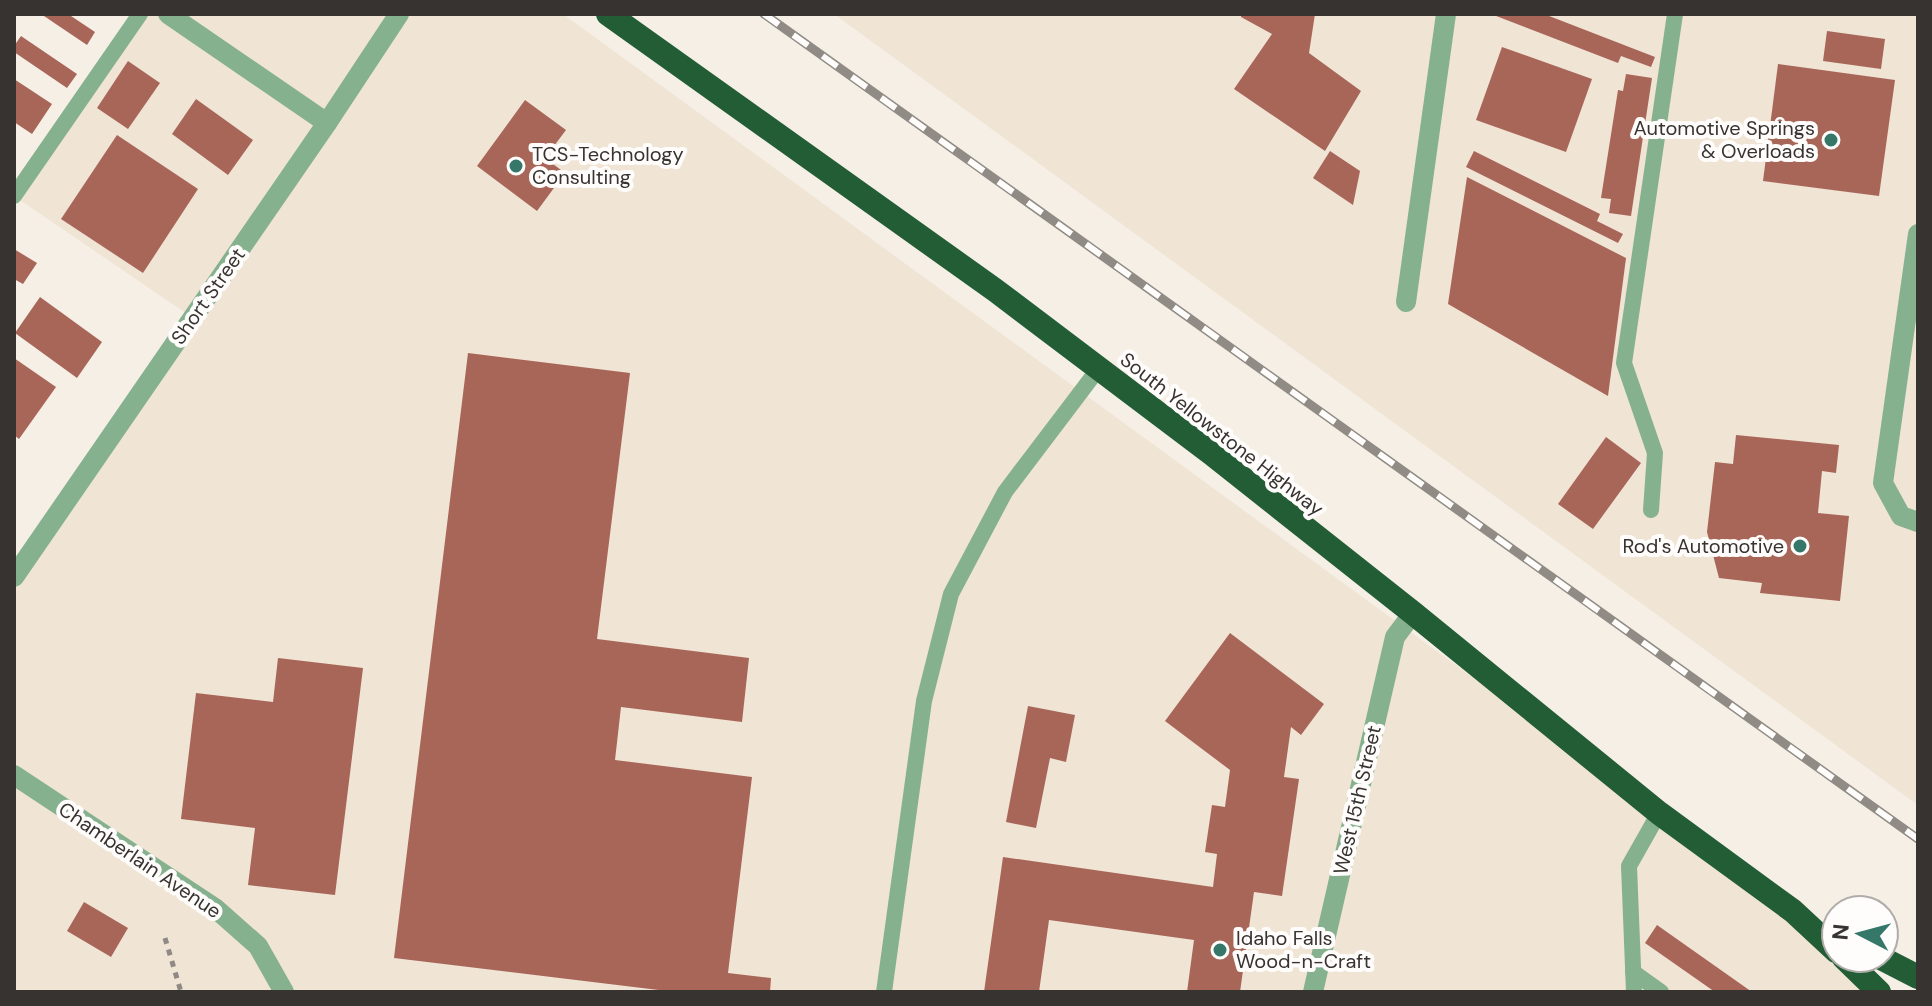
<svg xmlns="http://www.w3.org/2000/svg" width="1932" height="1006" font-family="'DM Sans',sans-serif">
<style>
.built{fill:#f0e4d5}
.building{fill:#a86659}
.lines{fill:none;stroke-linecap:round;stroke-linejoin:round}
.path{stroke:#8f8a85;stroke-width:5;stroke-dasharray:6 6;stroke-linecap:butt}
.lane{stroke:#86b18f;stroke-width:16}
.street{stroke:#86b18f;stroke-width:20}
.highway{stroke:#235d36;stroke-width:24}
.rail-casing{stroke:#908b85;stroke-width:9}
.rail{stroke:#fffdfb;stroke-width:6;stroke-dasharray:18;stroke-linecap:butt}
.poi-dot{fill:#35786a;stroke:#fffdfb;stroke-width:3}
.labels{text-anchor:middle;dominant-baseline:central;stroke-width:8;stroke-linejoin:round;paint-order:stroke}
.poi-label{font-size:20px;fill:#363330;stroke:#fffdfb;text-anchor:end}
.street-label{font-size:20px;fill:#363330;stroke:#fffdfb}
</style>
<rect width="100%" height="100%" fill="#f6efe6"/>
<!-- built -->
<g class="built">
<polygon points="140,14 563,14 1793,911 1867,992 14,992 14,574 193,318 14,196"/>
<polygon points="834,14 1918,14 1918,805 1904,795"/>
</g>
<!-- building -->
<g class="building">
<polygon points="41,14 68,14 95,32 87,45"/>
<polygon points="1241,14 1315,14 1309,53 1361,91 1325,151 1234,89 1272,34 1241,17"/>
<polygon points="1491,14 1544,14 1655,57 1651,67 1621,56 1618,63"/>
<polygon points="1827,31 1885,39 1881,69 1823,61"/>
<polygon points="21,36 77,74 67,88 14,52 14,46"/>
<polygon points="1502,47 1592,79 1566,152 1476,120"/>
<polygon points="128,61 160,83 128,129 97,108"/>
<polygon points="1778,64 1895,80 1879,196 1763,181"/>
<polygon points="1626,74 1652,78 1631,216 1609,213 1611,199 1601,198 1618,90 1623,91"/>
<polygon points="14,79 52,104 32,134 14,122"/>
<polygon points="196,99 253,140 228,175 172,134"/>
<polygon points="525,100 566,130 545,158 565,173 537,211 477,166"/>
<polygon points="117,135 198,189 143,273 61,219"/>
<polygon points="1330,151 1360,171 1353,205 1313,178"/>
<polygon points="1474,151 1600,214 1597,221 1623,234 1618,243 1466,167"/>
<polygon points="1467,177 1626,258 1608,396 1448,304"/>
<polygon points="14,249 37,263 23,284 14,279"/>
<polygon points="40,297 102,342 77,378 15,333"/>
<polygon points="468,353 630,373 597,639 749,658 742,722 621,707 615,760 752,777 728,973 771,978 770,992 675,992 394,958"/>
<polygon points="14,358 56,387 19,439 14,435"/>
<polygon points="1736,435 1839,445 1836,473 1822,471 1818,513 1849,516 1840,601 1760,593 1762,583 1719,578 1707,532 1715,462 1733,464"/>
<polygon points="1606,437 1641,463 1593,529 1558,504"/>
<polygon points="1230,633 1324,704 1301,735 1291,727 1284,777 1299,779 1282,896 1254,892 1240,992 1187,992 1194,940 1049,920 1039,992 984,992 1003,857 1213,887 1217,854 1205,852 1212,805 1225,807 1230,770 1165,721"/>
<polygon points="278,658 363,668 335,895 248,885 255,828 181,819 196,693 273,702"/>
<polygon points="1028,706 1075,715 1066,762 1050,758 1036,828 1006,822"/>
<polygon points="84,902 128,928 111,957 67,931"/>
<polygon points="1657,925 1752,992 1715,992 1645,943"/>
</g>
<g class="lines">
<!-- path -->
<polyline class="path" points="165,938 181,992"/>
<!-- lane -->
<g class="lane">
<polyline points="14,196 140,14"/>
<polyline points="1651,510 1655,453 1624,363 1675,14"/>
<polyline points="1633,972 1661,992"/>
<polyline points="884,992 924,701 951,594 1005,492 1099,368"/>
<polyline points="1634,992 1629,866 1659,813"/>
</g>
<!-- street -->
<g class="street">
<polyline points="168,14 327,123"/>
<polyline points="1918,234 1883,483 1901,516 1918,522"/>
<polyline points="1406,302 1446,14"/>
<polyline points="14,577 327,123 399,14"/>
<polyline points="14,775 215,908 258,946 284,992"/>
<polyline points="1313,992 1395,637 1413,613"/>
</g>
<!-- highway -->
<g class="highway">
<polyline points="608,14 995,290 1212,454 1413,613 1659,813 1793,911 1836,951"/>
<polyline points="1844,958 1879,992"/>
<polyline points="1881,958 1918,977"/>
</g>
<defs>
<polyline id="rail" points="764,14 1918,839"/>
</defs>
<!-- rail casing -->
<use href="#rail" class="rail-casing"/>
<!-- rail -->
<use href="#rail" class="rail"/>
</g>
<!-- markers -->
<g class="poi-dot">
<circle cx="1831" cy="140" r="8"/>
<circle cx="516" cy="166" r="8"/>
<circle cx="1800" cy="546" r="8"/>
<circle cx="1220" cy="950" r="8"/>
</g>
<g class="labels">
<!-- poi labels -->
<g class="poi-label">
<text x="1815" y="128">Automotive Springs<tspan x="1815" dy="23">&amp; Overloads</tspan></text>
<text x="532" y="154" text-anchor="start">TCS-Technology<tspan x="532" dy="23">Consulting</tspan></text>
<text x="1784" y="546">Rod's Automotive</text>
<text x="1236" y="938" text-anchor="start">Idaho Falls<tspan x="1236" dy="23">Wood-n-Craft</tspan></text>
</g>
<!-- street labels -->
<g class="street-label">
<text transform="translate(208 296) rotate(-55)">Short Street</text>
<text transform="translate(1222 434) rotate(38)">South Yellowstone Highway</text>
<text transform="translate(1357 800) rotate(-77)">West 15th Street</text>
<text transform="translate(140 860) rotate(34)">Chamberlain Avenue</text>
</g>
</g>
<!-- border -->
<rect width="1932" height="1006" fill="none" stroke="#363330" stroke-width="32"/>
<!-- north arrow -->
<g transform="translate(1860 934) rotate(276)"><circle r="38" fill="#fffdfb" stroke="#afacaa" stroke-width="2"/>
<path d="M0-6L14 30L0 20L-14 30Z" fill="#35786a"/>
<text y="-12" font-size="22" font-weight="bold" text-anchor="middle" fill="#363330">N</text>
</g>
</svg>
